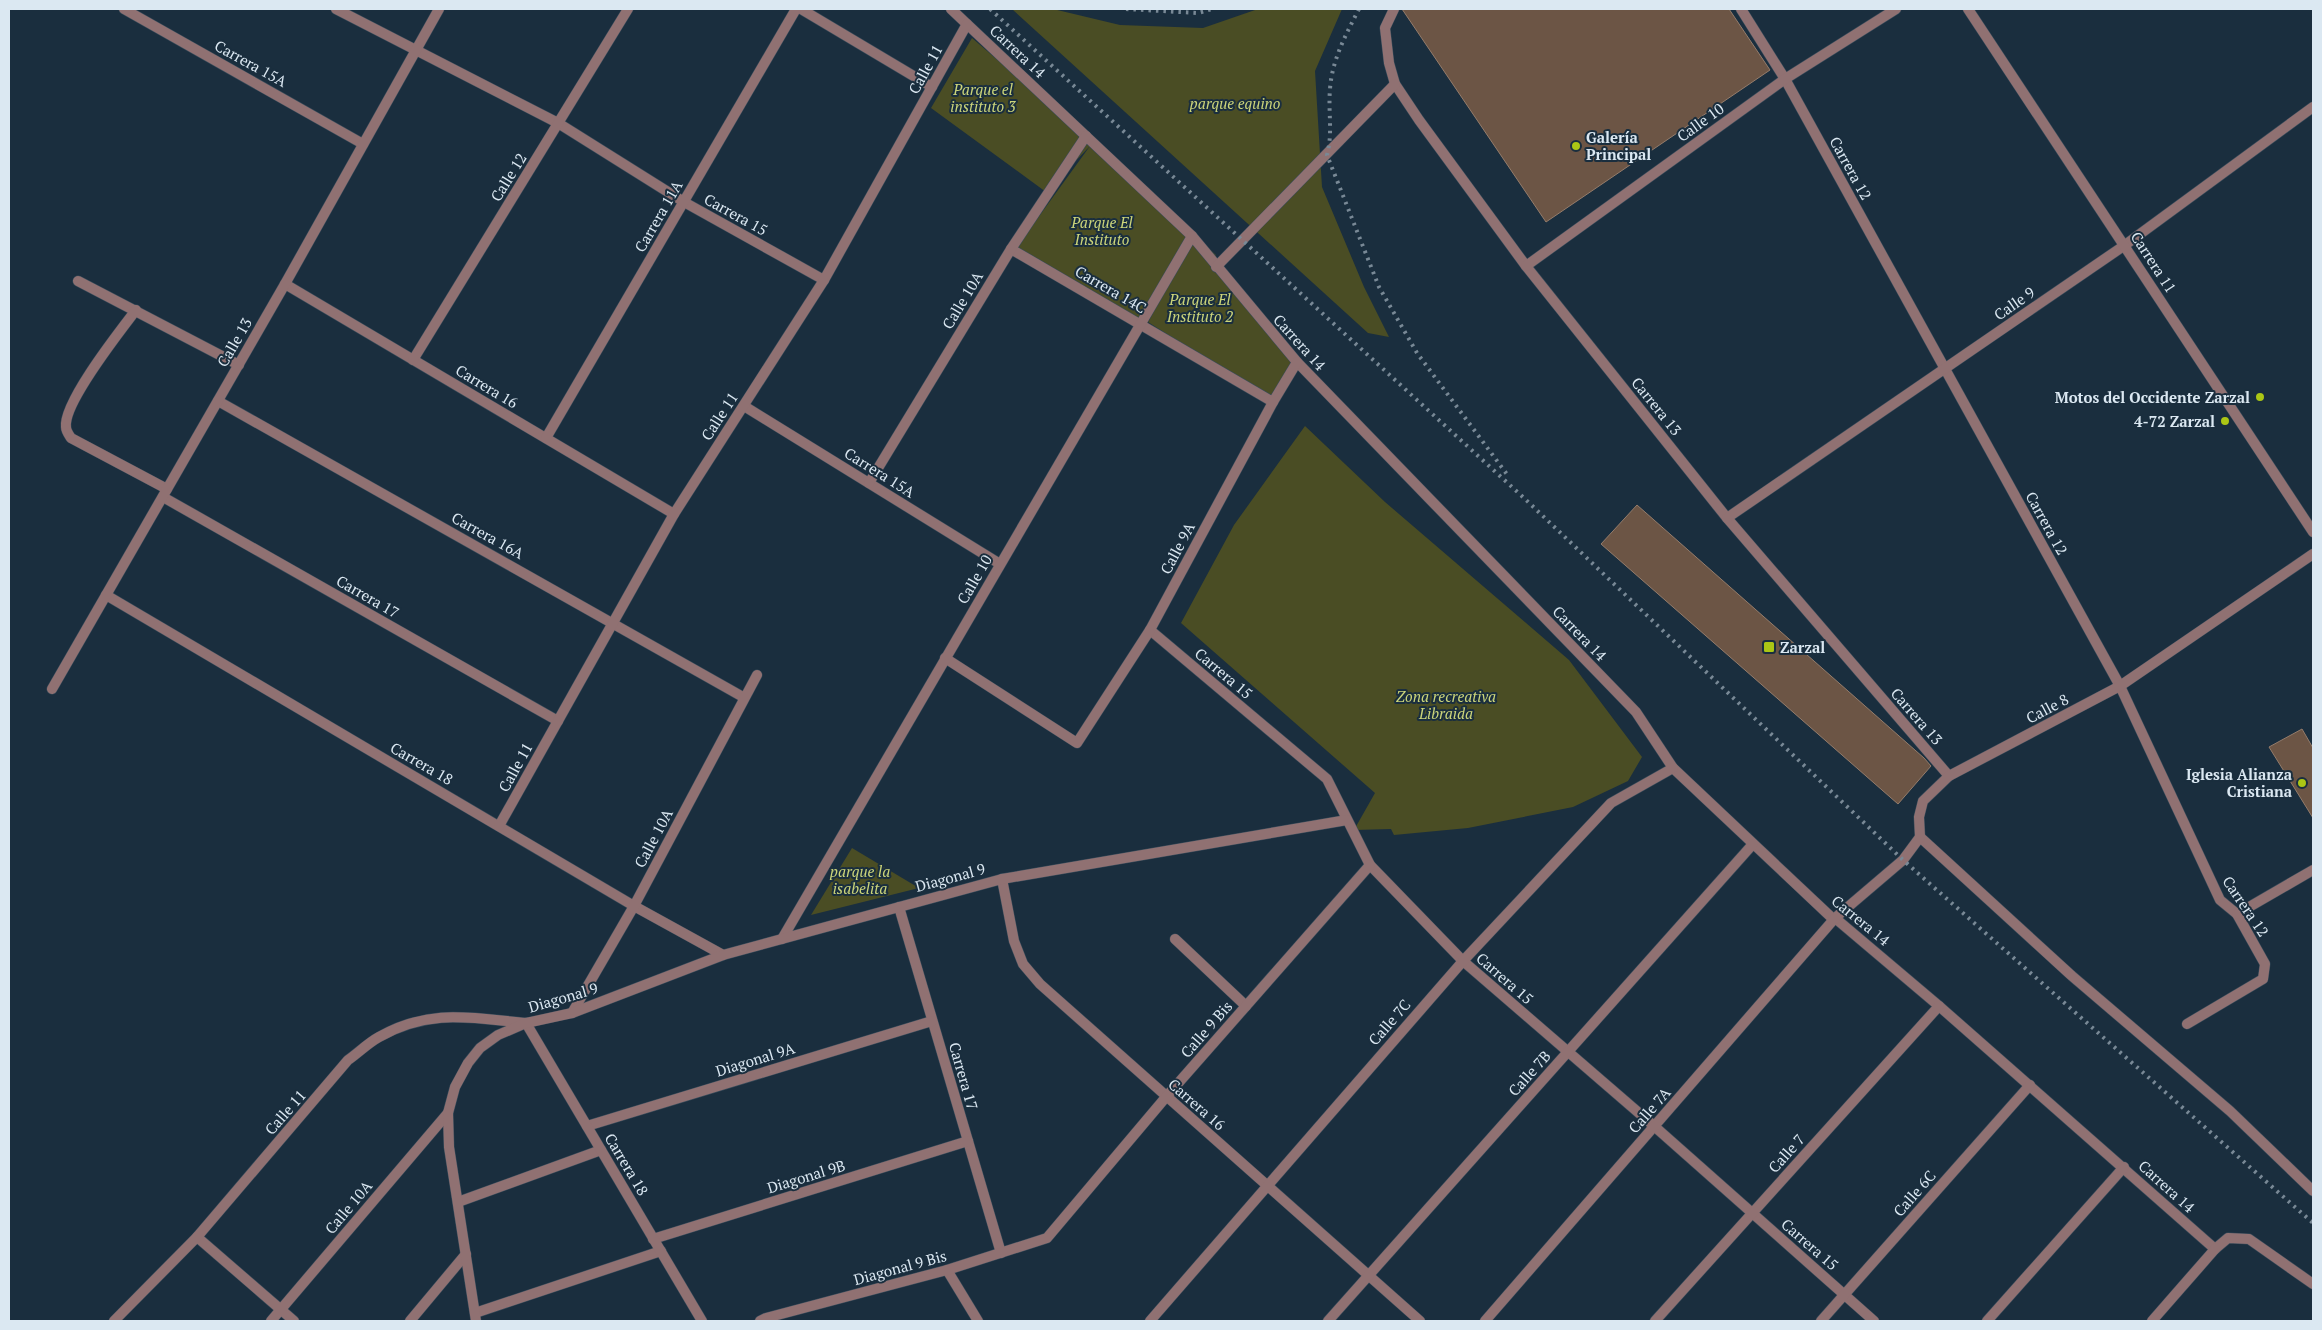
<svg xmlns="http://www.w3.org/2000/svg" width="2322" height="1330" font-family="'PT Serif',serif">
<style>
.green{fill:#4a4d24}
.building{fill:#6c5545;stroke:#947c6b}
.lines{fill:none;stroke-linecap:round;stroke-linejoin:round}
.service-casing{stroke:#394c5b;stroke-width:11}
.minor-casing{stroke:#394c5b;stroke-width:11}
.tertiary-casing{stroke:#394c5b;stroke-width:11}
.service{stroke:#907172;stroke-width:10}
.minor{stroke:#907172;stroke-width:10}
.tertiary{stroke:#907172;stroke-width:10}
.rail{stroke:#798996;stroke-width:4;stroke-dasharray:2.5 5;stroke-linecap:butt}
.poi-dot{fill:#abc615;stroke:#1a2e3e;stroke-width:2}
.labels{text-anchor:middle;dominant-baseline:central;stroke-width:4;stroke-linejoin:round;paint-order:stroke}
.street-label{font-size:15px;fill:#dbe8f2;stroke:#1a2e3e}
.park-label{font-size:15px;font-style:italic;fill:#ccd57a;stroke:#1a2e3e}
.poi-label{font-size:15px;font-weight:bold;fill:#dbe8f2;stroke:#1a2e3e;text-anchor:end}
</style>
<rect width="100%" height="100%" fill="#1a2e3e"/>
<!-- green -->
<g class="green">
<polygon points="1012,9 1053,9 1120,25 1203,28 1258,9 1342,9 1315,71 1322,187 1364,287 1389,337 1368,333"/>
<polygon points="972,38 1093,142 1216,255 1211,260 1296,362 1273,402 1148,322 1153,313 1141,323 1016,248 1090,146 1046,192 931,108"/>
<polygon points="1305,426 1385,502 1569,660 1642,757 1628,781 1573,807 1468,828 1394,835 1391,829 1354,830 1375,793 1181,623 1234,525"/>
<polygon points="852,848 919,888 811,915"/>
</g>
<!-- building -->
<g class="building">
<polygon points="1402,9 1729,9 1770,70 1546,222"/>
<polygon points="1637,505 1924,758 1931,766 1898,804 1601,544"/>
<polygon points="2302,729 2313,748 2313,818 2269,747"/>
</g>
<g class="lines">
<defs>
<polyline id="service" points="1920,837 2072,976 2230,1111 2313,1191"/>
<g id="minor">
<polyline points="124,9 363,144"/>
<polyline points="336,9 558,123 684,202 824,280"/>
<polyline points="801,9 932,87"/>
<polyline points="951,9 1192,236 1297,362 1636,712 1673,768 1831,917 1835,918 1939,1006 2215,1249"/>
<polyline points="1394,9 1385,28 1389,63 1395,84 1419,120 1526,266 1727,518 1949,776"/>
<polyline points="1741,9 1785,79 2120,686 2220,900 2237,914 2265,964 2263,979 2187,1024"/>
<polyline points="1011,249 1273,402"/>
<polyline points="1526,266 1785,79 1896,9"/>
<polyline points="1216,267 1395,84"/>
<polyline points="78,281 239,365"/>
<polyline points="285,284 674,514"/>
<path d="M136,310C120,331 63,403 66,427C66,431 69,435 71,438L167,489"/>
<polyline points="413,360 628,9"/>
<polyline points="218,401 743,697"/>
<polyline points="744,406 1000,564"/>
<polyline points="546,438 796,9"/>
<polyline points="869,483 1011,249 1086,136"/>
<polyline points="163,497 558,721"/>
<polyline points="1727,518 2125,245 2313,107"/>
<polyline points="106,595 634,906 723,955"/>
<polyline points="1150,630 1327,779 1370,865 1463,961 1654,1126 1874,1321"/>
<polyline points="945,658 1077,743 1150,630 1273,402 1297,362"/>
<polyline points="52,689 285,284 439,9"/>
<polyline points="499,826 674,514 824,280 967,24"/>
<polyline points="1002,879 1014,941 1023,964 1040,984 1420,1321"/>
<polyline points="899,907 1001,1253"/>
<polyline points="2237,914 2313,870"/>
<polyline points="782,939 1192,236"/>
<polyline points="1175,939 1246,1006"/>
<polyline points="572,1013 634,906 757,675"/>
<polyline points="587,1126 932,1021"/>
<polyline points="458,1202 601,1150"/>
<polyline points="197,1237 294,1321"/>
<polyline points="653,1239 968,1141"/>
<polyline points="947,1270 978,1321"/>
<polyline points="475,1313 661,1251"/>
<path d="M114,1321L197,1237L348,1060C358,1053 368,1043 379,1037C430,1008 471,1018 526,1023L702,1321"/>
<polyline points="271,1321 448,1113"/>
<polyline points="410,1321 466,1254"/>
<polyline points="476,1321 449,1147 448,1113 455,1087 468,1063 480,1048 498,1035 526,1023 572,1013 723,955 1002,879 1347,820"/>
<polyline points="760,1321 766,1318 947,1270 1047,1238 1166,1097 1370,865"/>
<polyline points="1150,1321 1463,961 1611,803 1673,768"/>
<polyline points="1328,1321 1753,844"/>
<polyline points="1485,1321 1835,918 1903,860 1920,837 1919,817 1923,801 1949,776 2120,686 2313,554"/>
<polyline points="1655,1321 1939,1006"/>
<polyline points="1821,1321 2030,1085"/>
<polyline points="1987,1321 2124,1167"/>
<polyline points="2152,1321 2215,1249 2228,1238 2249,1239 2313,1284"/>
</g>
<polyline id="tertiary" points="1968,9 2313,532"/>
</defs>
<!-- service casing -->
<use href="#service" class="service-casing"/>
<!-- minor casing -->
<use href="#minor" class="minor-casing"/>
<!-- tertiary casing -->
<use href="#tertiary" class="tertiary-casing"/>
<!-- service -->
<use href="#service" class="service"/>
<!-- minor -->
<use href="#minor" class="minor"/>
<!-- tertiary -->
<use href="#tertiary" class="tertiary"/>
<!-- rail -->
<g class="rail">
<polyline points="990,9 1524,498 1903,860 2313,1223"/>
<polyline points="1126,9 1198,13 1212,9"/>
<path d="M1359,9C1346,34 1332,60 1330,89C1328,112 1333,133 1327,155L1379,287L1417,353L1509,477"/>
</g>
</g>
<!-- markers -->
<g class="poi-dot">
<circle cx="1576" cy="146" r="5"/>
<circle cx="2260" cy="397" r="5"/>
<circle cx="2225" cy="421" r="5"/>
<rect x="1763" y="641" width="12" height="12" rx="2.5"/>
<circle cx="2302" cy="783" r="5"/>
</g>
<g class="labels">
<!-- street labels -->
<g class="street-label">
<text transform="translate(1018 51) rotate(43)">Carrera 14</text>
<text transform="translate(251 63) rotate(29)">Carrera 15A</text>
<text transform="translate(925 69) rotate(-61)">Calle 11</text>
<text transform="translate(1700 122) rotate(-36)">Calle 10</text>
<text transform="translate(1851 168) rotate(61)">Carrera 12</text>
<text transform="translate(508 177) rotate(-58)">Calle 12</text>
<text transform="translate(736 214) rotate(29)">Carrera 15</text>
<text transform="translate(658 216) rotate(-60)">Carrera 11A</text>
<text transform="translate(2154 262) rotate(57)">Carrera 11</text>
<text transform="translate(1111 289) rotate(30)">Carrera 14C</text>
<text transform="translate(962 300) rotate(-59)">Calle 10A</text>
<text transform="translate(2014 303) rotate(-35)">Calle 9</text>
<text transform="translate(234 342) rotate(-60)">Calle 13</text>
<text transform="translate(1300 342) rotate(48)">Carrera 14</text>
<text transform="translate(487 386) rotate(31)">Carrera 16</text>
<text transform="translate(1657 406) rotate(51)">Carrera 13</text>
<text transform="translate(719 416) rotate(-57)">Calle 11</text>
<text transform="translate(880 472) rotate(32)">Carrera 15A</text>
<text transform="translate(2047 523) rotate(61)">Carrera 12</text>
<text transform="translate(488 535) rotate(29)">Carrera 16A</text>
<text transform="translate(1177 548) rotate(-62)">Calle 9A</text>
<text transform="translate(974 579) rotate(-60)">Calle 10</text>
<text transform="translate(368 596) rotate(30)">Carrera 17</text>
<text transform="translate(1580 633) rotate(46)">Carrera 14</text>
<text transform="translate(1224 673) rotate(40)">Carrera 15</text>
<text transform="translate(2047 708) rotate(-28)">Calle 8</text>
<text transform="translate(1917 716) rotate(49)">Carrera 13</text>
<text transform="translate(422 763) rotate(30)">Carrera 18</text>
<text transform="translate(515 767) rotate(-61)">Calle 11</text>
<text transform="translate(653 838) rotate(-62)">Calle 10A</text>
<text transform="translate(950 877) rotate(-15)">Diagonal 9</text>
<text transform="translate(2246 906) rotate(56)">Carrera 12</text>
<text transform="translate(1861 920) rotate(39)">Carrera 14</text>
<text transform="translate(1505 978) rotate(41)">Carrera 15</text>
<text transform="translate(563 997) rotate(-16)">Diagonal 9</text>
<text transform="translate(1389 1022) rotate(-49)">Calle 7C</text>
<text transform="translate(1206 1029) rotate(-49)">Calle 9 Bis</text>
<text transform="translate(755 1059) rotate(-17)">Diagonal 9A</text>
<text transform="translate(1529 1073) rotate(-48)">Calle 7B</text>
<text transform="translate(964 1076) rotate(74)">Carrera 17</text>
<text transform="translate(1197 1104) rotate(41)">Carrera 16</text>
<text transform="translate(1649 1110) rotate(-49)">Calle 7A</text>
<text transform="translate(285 1112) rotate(-49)">Calle 11</text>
<text transform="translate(1786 1153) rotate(-48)">Calle 7</text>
<text transform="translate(627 1164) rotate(59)">Carrera 18</text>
<text transform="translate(806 1176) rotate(-17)">Diagonal 9B</text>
<text transform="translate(2167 1186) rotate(42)">Carrera 14</text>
<text transform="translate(1914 1193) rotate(-49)">Calle 6C</text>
<text transform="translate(348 1207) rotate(-50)">Calle 10A</text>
<text transform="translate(1810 1244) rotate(41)">Carrera 15</text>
<text transform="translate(900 1267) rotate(-15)">Diagonal 9 Bis</text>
</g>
<!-- park labels -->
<g class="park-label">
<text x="983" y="89">Parque el<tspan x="983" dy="17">instituto 3</tspan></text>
<text x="1235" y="103">parque equino</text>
<text x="1102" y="222">Parque El<tspan x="1102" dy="17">Instituto</tspan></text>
<text x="1200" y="299">Parque El<tspan x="1200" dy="17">Instituto 2</tspan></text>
<text x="1446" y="696">Zona recreativa<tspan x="1446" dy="17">Libraida</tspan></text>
<text x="860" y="871">parque la<tspan x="860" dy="17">isabelita</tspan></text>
</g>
<!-- poi labels -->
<g class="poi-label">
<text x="1586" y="137" text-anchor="start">Galería<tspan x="1586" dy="17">Principal</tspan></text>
<text x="2250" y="397">Motos del Occidente Zarzal</text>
<text x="2215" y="421">4-72 Zarzal</text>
<text x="1780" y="647" text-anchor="start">Zarzal</text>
<text x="2292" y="774">Iglesia Alianza<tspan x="2292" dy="17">Cristiana</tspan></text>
</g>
</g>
<!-- border -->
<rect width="2322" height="1330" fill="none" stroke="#dbe8f2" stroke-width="20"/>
</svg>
